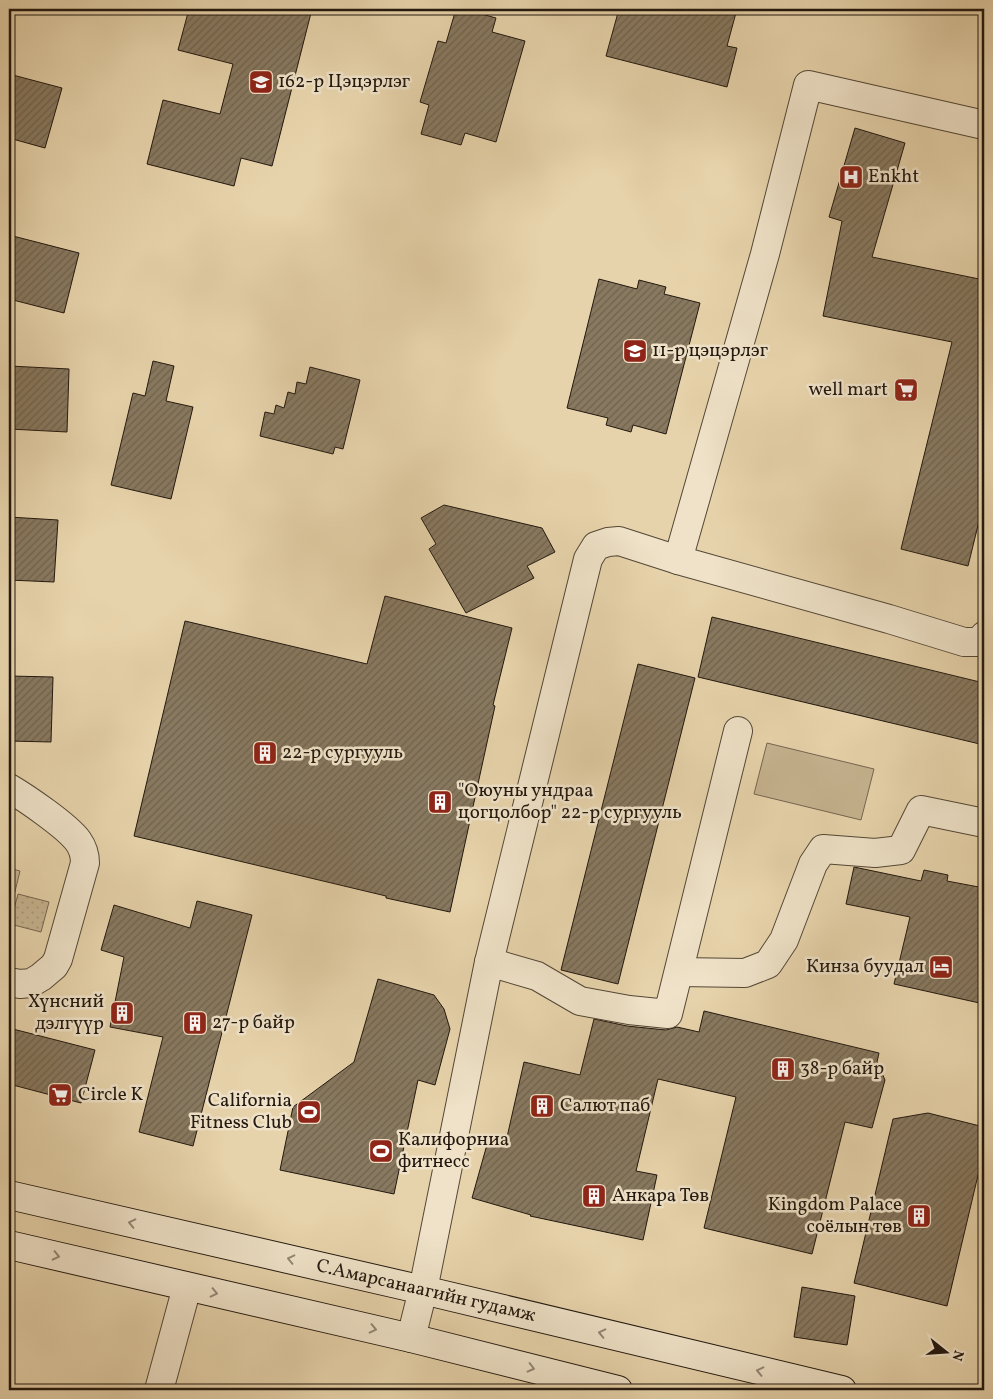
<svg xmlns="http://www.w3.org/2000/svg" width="993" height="1399" font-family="Vollkorn,serif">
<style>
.park{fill:url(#park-dots);stroke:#746650}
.garden{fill:#c6b390;stroke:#746650}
.building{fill:url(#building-hatch);stroke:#22180f}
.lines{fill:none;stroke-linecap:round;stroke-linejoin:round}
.minor-casing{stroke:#534736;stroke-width:30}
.secondary-casing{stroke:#22180f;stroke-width:30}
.minor{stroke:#efe2c8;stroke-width:28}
.secondary{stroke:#efe2c8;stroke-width:28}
.oneway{stroke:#938775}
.labels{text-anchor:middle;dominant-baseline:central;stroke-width:5;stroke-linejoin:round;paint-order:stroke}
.poi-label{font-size:19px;fill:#22180f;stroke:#efe2c8;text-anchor:start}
.street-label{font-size:19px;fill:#22180f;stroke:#efe2c8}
</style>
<defs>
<pattern id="park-dots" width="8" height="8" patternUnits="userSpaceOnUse" patternTransform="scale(1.25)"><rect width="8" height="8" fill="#c6b390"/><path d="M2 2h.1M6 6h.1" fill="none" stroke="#aa997b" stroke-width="1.8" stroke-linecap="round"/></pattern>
<pattern id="building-hatch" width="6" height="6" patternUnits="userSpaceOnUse" patternTransform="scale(1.25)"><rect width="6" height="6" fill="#887960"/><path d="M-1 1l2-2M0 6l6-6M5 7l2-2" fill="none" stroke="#6f624e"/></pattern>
</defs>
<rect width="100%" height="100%" fill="#e7d3ab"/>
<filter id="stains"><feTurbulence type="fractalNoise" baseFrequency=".004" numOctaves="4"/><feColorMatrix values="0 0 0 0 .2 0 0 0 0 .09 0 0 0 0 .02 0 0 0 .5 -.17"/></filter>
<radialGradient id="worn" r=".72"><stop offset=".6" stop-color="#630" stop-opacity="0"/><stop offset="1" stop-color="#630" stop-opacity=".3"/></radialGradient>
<!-- park -->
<polygon class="park" points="18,894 49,902 41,932 10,924"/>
<!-- garden -->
<g class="garden">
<polygon points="767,743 874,769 861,820 754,794"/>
<polygon points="9,868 20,871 9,916"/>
</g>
<!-- building -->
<g class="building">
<polygon points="189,9 312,9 272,166 241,158 234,186 147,164 163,100 220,114 233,64 178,50"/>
<polygon points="456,9 464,9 496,18 492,32 525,41 496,142 465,133 461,145 421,134 429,105 420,102 438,41 446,43"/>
<polygon points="619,9 737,9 727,46 737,48 727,87 606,56"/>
<polygon points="9,74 62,88 45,148 9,138"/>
<polygon points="855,128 905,143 872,257 984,280 984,501 968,566 901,549 952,342 823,316 842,221 829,217"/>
<polygon points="9,235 79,253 64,313 9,299"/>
<polygon points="599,279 637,289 639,280 666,287 664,294 700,303 666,434 633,425 631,432 606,425 608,418 567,408"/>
<polygon points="153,361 174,366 166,401 193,407 171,499 111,485 133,393 145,396"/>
<polygon points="9,366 69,369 67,432 9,429"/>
<polygon points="310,367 360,380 343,449 335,447 333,454 260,436 265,412 274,414 276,405 284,408 288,392 295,394 297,382 306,384"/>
<polygon points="444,505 542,528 555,552 527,566 534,578 466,613 429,549 436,544 421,518"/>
<polygon points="9,517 58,520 54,582 9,580"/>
<polygon points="385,596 512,628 493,705 495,706 450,912 386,898 386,896 134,836 185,621 367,664"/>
<polygon points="712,617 984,683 984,745 698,677"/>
<polygon points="638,664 695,678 618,984 561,970"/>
<polygon points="9,676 53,677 51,742 9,741"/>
<polygon points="854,867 921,881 924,870 948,875 947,881 984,888 984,1004 894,984 910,917 846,904"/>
<polygon points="197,901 252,915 193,1146 139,1132 163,1037 110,1027 124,957 101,950 114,905 190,928"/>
<polygon points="378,979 434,995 444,1009 450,1029 435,1085 418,1080 394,1194 280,1170 293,1107 354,1062"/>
<polygon points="704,1011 879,1053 877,1062 885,1080 872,1128 845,1122 812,1254 704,1228 736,1097 658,1079 636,1171 657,1175 643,1240 530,1216 531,1215 472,1198 488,1141 505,1146 524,1062 580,1075 594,1019 627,1026 666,1030 677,1027 699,1032"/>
<polygon points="9,1028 95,1050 81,1103 9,1084"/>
<polygon points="928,1113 984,1127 984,1150 947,1306 854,1283 893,1119"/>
<polygon points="802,1287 855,1296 847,1345 794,1337"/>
</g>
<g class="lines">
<defs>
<g id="minor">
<polyline points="678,560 765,254 808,85 984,125"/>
<path d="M9,788C26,798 67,826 78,841C83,848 85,855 85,863L58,959L54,966L41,977L31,983L20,984L9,982"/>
<polyline points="489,962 537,976 580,1001 629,1010 668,1014 738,731"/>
<polyline points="679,972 745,973 768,964 784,940 813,864 823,849 875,853 901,850 921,810 984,823"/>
<polyline points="411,1338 423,1290 489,962 588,559 596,546 608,542 619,541 678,560 889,619 964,642 979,642 984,636"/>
<polyline points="159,1390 187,1287"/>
</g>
<g id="secondary">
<polyline points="9,1195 423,1290 842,1390"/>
<polyline points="9,1245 411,1338 618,1390"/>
</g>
</defs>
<!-- minor casing -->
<use href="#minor" class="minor-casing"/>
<!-- secondary casing -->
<use href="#secondary" class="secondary-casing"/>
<!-- minor -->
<use href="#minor" class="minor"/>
<!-- secondary -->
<use href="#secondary" class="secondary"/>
</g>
<!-- one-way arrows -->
<defs><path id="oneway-chevron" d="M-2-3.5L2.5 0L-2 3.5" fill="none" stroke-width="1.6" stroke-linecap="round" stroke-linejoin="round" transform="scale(1.25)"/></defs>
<g class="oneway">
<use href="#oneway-chevron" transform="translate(132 1223) rotate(-167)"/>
<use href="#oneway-chevron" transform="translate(56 1256) rotate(13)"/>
<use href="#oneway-chevron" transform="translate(291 1259) rotate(-167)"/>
<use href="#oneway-chevron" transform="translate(214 1293) rotate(13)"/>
<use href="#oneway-chevron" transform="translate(373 1329) rotate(13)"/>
<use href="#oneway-chevron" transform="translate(602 1333) rotate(-167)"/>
<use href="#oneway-chevron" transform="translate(531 1368) rotate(14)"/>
<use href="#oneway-chevron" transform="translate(760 1371) rotate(-167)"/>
</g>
<!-- icons -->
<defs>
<symbol id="school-square" viewBox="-11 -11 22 22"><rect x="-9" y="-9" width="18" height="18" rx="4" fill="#8f2418" stroke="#efe2c8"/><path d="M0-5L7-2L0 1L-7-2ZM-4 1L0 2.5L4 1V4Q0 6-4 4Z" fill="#fff"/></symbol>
<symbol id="hospital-square" viewBox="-11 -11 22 22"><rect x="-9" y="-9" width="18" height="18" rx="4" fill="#8f2418" stroke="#efe2c8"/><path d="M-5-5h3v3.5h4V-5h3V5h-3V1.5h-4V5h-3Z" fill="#fff"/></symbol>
<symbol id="supermarket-square" viewBox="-11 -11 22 22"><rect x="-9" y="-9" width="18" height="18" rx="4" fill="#8f2418" stroke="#efe2c8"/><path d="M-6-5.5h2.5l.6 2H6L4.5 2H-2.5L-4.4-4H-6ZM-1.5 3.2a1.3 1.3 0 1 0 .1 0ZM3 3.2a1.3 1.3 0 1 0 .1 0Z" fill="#fff"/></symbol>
<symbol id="building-square" viewBox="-11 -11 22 22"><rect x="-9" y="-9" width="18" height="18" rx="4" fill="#8f2418" stroke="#efe2c8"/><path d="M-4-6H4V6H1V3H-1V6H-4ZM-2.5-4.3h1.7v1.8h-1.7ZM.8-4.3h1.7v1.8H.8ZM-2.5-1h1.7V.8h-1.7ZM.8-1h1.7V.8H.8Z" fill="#fff"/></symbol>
<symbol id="hotel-square" viewBox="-11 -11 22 22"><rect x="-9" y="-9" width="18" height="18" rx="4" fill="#8f2418" stroke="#efe2c8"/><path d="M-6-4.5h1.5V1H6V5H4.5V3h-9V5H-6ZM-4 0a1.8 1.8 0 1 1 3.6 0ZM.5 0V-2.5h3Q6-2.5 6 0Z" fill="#fff"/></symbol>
<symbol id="stadium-square" viewBox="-11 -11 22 22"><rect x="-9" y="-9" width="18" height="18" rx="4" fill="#8f2418" stroke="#efe2c8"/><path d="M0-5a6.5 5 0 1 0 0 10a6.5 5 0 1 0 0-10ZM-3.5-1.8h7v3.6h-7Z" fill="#fff"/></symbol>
</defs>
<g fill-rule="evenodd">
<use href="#school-square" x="247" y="68" width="28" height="28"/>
<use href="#hospital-square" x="837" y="163" width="28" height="28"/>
<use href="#school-square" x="621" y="337" width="28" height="28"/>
<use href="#supermarket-square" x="892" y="376" width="28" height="28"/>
<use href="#building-square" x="251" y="739" width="28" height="28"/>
<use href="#building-square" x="426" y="788" width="28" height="28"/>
<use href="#hotel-square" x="927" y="953" width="28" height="28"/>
<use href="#building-square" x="108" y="999" width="28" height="28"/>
<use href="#building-square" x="181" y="1009" width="28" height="28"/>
<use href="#building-square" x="769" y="1055" width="28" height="28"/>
<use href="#supermarket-square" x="46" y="1081" width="28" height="28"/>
<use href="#building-square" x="528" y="1092" width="28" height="28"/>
<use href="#stadium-square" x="295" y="1098" width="28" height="28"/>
<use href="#stadium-square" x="367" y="1137" width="28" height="28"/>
<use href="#building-square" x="580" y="1182" width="28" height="28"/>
<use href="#building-square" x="905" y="1202" width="28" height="28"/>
</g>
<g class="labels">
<!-- poi labels -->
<g class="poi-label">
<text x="278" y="82">162-р Цэцэрлэг</text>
<text x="868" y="177">Enkht</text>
<text x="652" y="351">11-р цэцэрлэг</text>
<text x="888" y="390" text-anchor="end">well mart</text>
<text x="282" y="753">22-р сургууль</text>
<text x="458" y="791">"Оюуны ундраа<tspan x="458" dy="22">цогцолбор" 22-р сургууль</tspan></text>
<text x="924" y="967" text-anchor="end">Кинза буудал</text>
<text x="104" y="1002" text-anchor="end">Хүнсний<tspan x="104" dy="22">дэлгүүр</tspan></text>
<text x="212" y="1023">27-р байр</text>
<text x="800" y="1069">38-р байр</text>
<text x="78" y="1095">Circle K</text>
<text x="292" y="1101" text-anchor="end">California<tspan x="292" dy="22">Fitness Club</tspan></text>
<text x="560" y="1106">Салют паб</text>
<text x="398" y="1140">Калифорниа<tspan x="398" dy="22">фитнесс</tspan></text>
<text x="612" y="1196">Анкара Төв</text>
<text x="902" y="1205" text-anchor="end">Kingdom Palace<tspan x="902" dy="22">соёлын төв</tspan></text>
</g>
<!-- street labels -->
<g class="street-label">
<text transform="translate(426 1291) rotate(13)">С.Амарсанаагийн гудамж</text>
</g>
</g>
<!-- margin -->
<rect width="993" height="1399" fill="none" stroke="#e7d3ab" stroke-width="30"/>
<rect x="10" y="10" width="973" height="1379" fill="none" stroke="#22180f" stroke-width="2.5"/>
<rect x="15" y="15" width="963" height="1369" fill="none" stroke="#22180f"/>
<!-- north arrow -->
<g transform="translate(946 1352) rotate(107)" stroke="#efe2c8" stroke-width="4" paint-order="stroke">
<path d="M0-4L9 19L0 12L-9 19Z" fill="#22180f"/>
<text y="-8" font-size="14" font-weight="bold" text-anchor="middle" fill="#22180f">N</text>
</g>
<rect width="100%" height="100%" filter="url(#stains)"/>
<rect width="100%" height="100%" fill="url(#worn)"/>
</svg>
